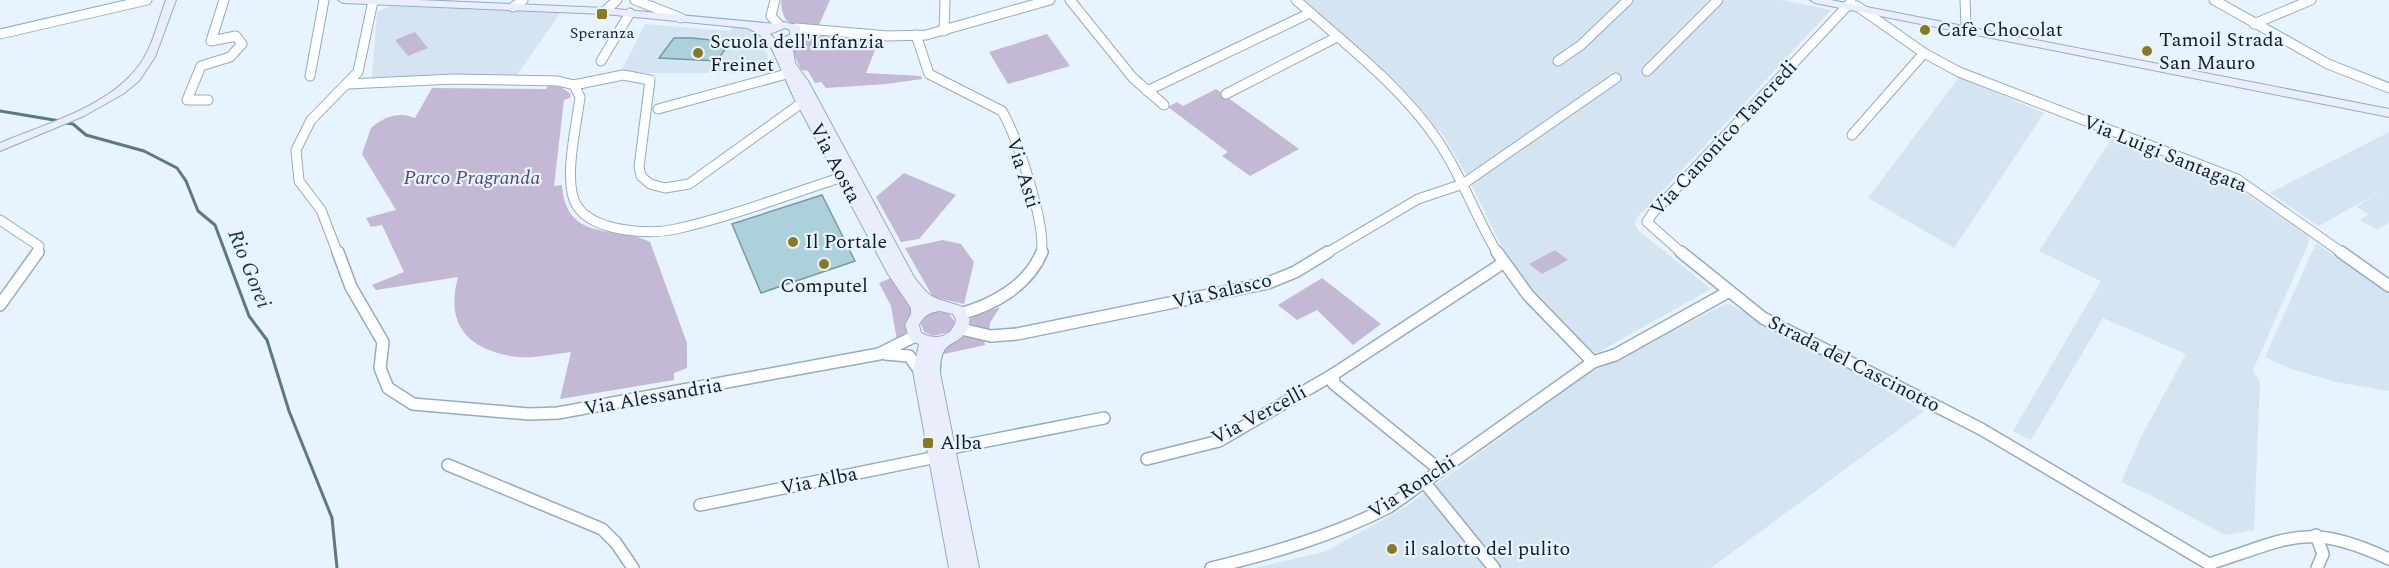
<svg xmlns="http://www.w3.org/2000/svg" width="2389" height="568" font-family="Spectral,serif">
<style>
.built{fill:#d5e4f1}
.green{fill:#c4b9d5}
.lines{fill:none;stroke-linecap:round;stroke-linejoin:round}
.stream{stroke:#5c7a7a;stroke-width:3}
.building{fill:#acd1db;stroke:#719ca7;stroke-width:1.5}
.street-far1-casing{stroke:#90adc6;stroke-width:11}
.street-casing{stroke:#90adc6;stroke-width:14}
.secondary-casing{stroke:#90adc6;stroke-width:2}
.street-far1{stroke:#fff;stroke-width:9}
.street{stroke:#fff;stroke-width:11}
.secondary{fill:#eaeefc;fill-rule:evenodd}
.poi-dot{fill:#897a1f;stroke:#e7f3fe;stroke-width:2}
.labels{text-anchor:middle;dominant-baseline:central;stroke-width:4.5;stroke-linejoin:round;paint-order:stroke}
.far-poi-label{font-size:16px;fill:#131e28;stroke:#e7f3fe}
.poi-label{font-size:20px;fill:#131e28;stroke:#e7f3fe;text-anchor:start}
.street-label{font-size:20px;fill:#131e28;stroke:#e7f3fe}
.park-label{font-size:20px;font-style:italic;fill:#584670;stroke:#e7f3fe}
.water-label{font-size:21px;font-style:italic;fill:#143936;stroke:#e7f3fe}
</style>
<rect width="100%" height="100%" fill="#e7f3fe"/>
<!-- built -->
<g class="built">
<polygon points="1302,0 1782,0 1831,10 1637,218 1635,225 1639,231 1711,289 1595,354 1555,317 1529,287 1500,243 1466,174 1443,135"/>
<polygon points="391,6 560,13 517,75 372,77 377,12"/>
<polygon points="645,24 729,31 734,26 750,29 757,33 775,73 620,73"/>
<polygon points="1959,77 2044,113 1954,248 1868,198"/>
<polygon points="2389,132 2389,222 2377,230 2360,220 2368,214 2356,207 2382,191 2318,226 2270,193"/>
<polygon points="2112,138 2160,157 2158,160 2169,165 2171,162 2234,185 2308,236 2309,242 2253,370 2260,382 2254,530 2225,535 2150,495 2121,482 2141,437 2186,354 2103,318 2031,440 2013,431 2101,281 2039,251"/>
<polygon points="2316,243 2389,292 2389,391 2336,382 2289,368 2265,357"/>
<polygon points="1728,303 1924,411 1711,568 1255,568 1327,551 1407,506 1592,371"/>
</g>
<!-- green -->
<g class="green">
<path d="M781,0H830L818,27C793,26 782,27 781,0Z"/>
<polygon points="415,32 428,48 408,56 395,40"/>
<polygon points="1047,34 1070,66 1008,84 989,52"/>
<polygon points="805,35 879,40 866,73 921,76 922,79 886,84 826,88 821,82 815,83 808,71 801,70 794,54 794,44"/>
<path d="M549,85L561,87L571,94L570,98L564,100L554,186L562,185C566,244 618,225 650,242L687,343V368L674,373V380L560,399L571,352C552,354 529,360 510,356C464,347 446,322 458,277L376,290L372,285L404,272L382,225L371,227L366,218L396,210L362,154L371,128C384,117 398,111 415,118L432,88L546,89Z"/>
<polygon points="1216,89 1299,149 1250,176 1222,156 1228,152 1168,107 1177,102 1183,106"/>
<polygon points="904,173 956,195 919,239 901,242 876,197"/>
<polygon points="943,240 961,244 974,262 964,304 933,297 905,248"/>
<polygon points="1555,250 1568,260 1542,274 1529,264"/>
<polygon points="893,277 914,311 906,332 897,340 891,306 879,283"/>
<polygon points="1322,278 1381,324 1353,345 1317,310 1297,320 1278,305"/>
<polygon points="1000,307 990,323 989,331 969,323 972,317"/>
<polygon points="937,312 948,313 955,322 949,332 933,336 924,332 921,324 926,316"/>
<path d="M965,336L984,339L985,345L940,355L942,368L938,369C936,350 948,342 965,336Z"/>
</g>
<g class="lines">
<!-- stream -->
<g class="stream">
<polyline points="0,111 60,121"/>
<polyline points="66,123 73,124 86,135 144,151 177,168 186,181 198,211 215,225 249,316 267,340 289,411 332,518 337,568"/>
</g>
</g>
<!-- building -->
<g class="building">
<polygon points="674,38 692,38 730,42 717,61 659,58"/>
<polygon points="822,195 855,261 761,293 732,224"/>
</g>
<g class="lines">
<defs>
<g id="street-far1">
<polyline points="635,0 681,18"/>
<polyline points="775,0 771,16 779,25"/>
<polyline points="1070,0 1133,78 1164,105"/>
<path d="M1296,0C1345,44 1401,86 1438,141C1462,176 1476,218 1498,254"/>
<polyline points="1965,0 1966,24"/>
<polyline points="2214,0 2328,64 2389,88"/>
<polyline points="1857,6 1924,53 1959,72 2237,179 2344,254"/>
<polyline points="513,7 523,0"/>
<polyline points="605,11 617,0"/>
<polyline points="2254,24 2311,0"/>
<polyline points="796,28 888,36 926,35 1050,0"/>
<polyline points="944,31 945,0"/>
<polyline points="0,34 147,0"/>
<path d="M916,35L929,74L1002,111C1017,137 1047,226 1041,254"/>
<polyline points="601,61 630,13"/>
<polyline points="1558,61 1581,45 1628,0"/>
<polyline points="1647,71 1718,0"/>
<polyline points="310,76 324,0"/>
<path d="M348,84L454,79L558,81L574,85L580,97C577,124 562,183 577,206C594,232 649,235 676,229C731,217 789,194 843,177"/>
<polyline points="574,85 623,75 650,80 639,167 641,176 650,184 665,188 689,184 803,102"/>
<polyline points="1147,91 1310,13"/>
<polyline points="1226,94 1337,37"/>
<polyline points="208,100 187,100 201,66 230,57 242,44 236,36 211,41 224,0"/>
<polyline points="658,109 794,72"/>
<polyline points="1852,135 1924,53"/>
<polyline points="0,220 39,246 37,254"/>
<polyline points="338,254 321,210 299,181 296,150 311,120 358,72 373,1"/>
<polyline points="1325,254 1418,199 1463,184 1616,78"/>
<polyline points="1683,254 1647,222 1652,214 1851,2"/>
</g>
<g id="street">
<polyline points="338,252 351,287 383,342 380,368 388,388 413,404 529,414 558,413 879,354 915,336"/>
<polyline points="1497,252 1528,295 1593,362"/>
<path d="M1681,252L1763,318L1981,429L2209,564C2289,539 2307,520 2389,559"/>
<polyline points="2341,252 2389,286"/>
<polyline points="0,305 38,252"/>
<path d="M960,314C993,305 1028,286 1042,252"/>
<polyline points="961,329 991,336 1017,334 1268,283 1295,272 1328,252"/>
<polyline points="885,354 909,356 920,371"/>
<polyline points="1147,459 1219,441 1334,374"/>
<polyline points="448,465 602,529 616,543 633,568"/>
<polyline points="1440,470 1333,383 1334,374 1503,263"/>
<polyline points="1425,483 1494,568"/>
<polyline points="700,505 937,457 956,447 1104,418"/>
<polyline points="2316,535 2323,554 2317,568"/>
<path d="M1211,568C1273,553 1332,536 1389,507L1593,362L1615,355L1728,292"/>
</g>
<g id="secondary">
<path d="M166,0H176L155,57L139,81L123,94L84,116L0,151V143C45,124 111,106 140,64C153,46 158,21 166,0Z"/>
<path d="M338,0H419L605,8L776,24L784,22L800,26V37L792,42L795,63L808,81L914,277C933,303 936,297 963,307L970,320C963,353 940,331 940,373L979,568H949L913,371L919,344L910,340L905,325L911,314V308L888,274L794,98L772,49L758,33L747,28L605,14L343,3ZM785,28L790,30V35L776,40L770,34ZM940,311L953,314L956,320C952,337 936,341 921,333L919,325C923,316 930,312 940,311Z"/>
<polygon points="1810,0 1831,0 2389,109 2389,117 1815,3"/>
</g>
</defs>
<!-- street-far1 casing -->
<use href="#street-far1" class="street-far1-casing"/>
<!-- street casing -->
<use href="#street" class="street-casing"/>
<!-- secondary casing -->
<use href="#secondary" class="secondary-casing"/>
<!-- street-far1 -->
<use href="#street-far1" class="street-far1"/>
<!-- street -->
<use href="#street" class="street"/>
<!-- secondary -->
<use href="#secondary" class="secondary"/>
</g>
<!-- markers -->
<g class="poi-dot">
<rect x="596" y="8" width="12" height="12" rx="3"/>
<circle cx="1925" cy="30" r="6"/>
<circle cx="2147" cy="51" r="6"/>
<circle cx="698" cy="53" r="6"/>
<circle cx="793" cy="242" r="6"/>
<circle cx="824" cy="264" r="6"/>
<rect x="922" y="437" width="12" height="12" rx="3"/>
<circle cx="1392" cy="549" r="6"/>
</g>
<g class="labels">
<!-- far-poi labels -->
<g class="far-poi-label">
<text x="602" y="33">Speranza</text>
</g>
<!-- poi labels -->
<g class="poi-label">
<text x="1937" y="30">Cafè Chocolat</text>
<text x="2159" y="40">Tamoil Strada<tspan x="2159" dy="23">San Mauro</tspan></text>
<text x="710" y="42">Scuola dell'Infanzia<tspan x="710" dy="23">Freinet</tspan></text>
<text x="805" y="242">Il Portale</text>
<text x="824" y="286" text-anchor="middle">Computel</text>
<text x="940" y="443">Alba</text>
<text x="1404" y="549">il salotto del pulito</text>
</g>
<!-- street labels -->
<g class="street-label">
<text transform="translate(1724 138) rotate(-47)">Via Canonico Tancredi</text>
<text transform="translate(2165 154) rotate(22)">Via Luigi Santagata</text>
<text transform="translate(835 163) rotate(62)">Via Aosta</text>
<text transform="translate(1023 173) rotate(73)">Via Asti</text>
<text transform="translate(1222 291) rotate(-13)">Via Salasco</text>
<text transform="translate(1854 364) rotate(27)">Strada del Cascinotto</text>
<text transform="translate(653 397) rotate(-10)">Via Alessandria</text>
<text transform="translate(1259 415) rotate(-28)">Via Vercelli</text>
<text transform="translate(819 481) rotate(-11)">Via Alba</text>
<text transform="translate(1412 487) rotate(-33)">Via Ronchi</text>
</g>
<!-- park labels -->
<g class="park-label">
<text x="472" y="178">Parco Pragranda</text>
</g>
<!-- water labels -->
<g class="water-label">
<text transform="translate(249 269) rotate(68)">Rio Gorei</text>
</g>
</g>
</svg>
